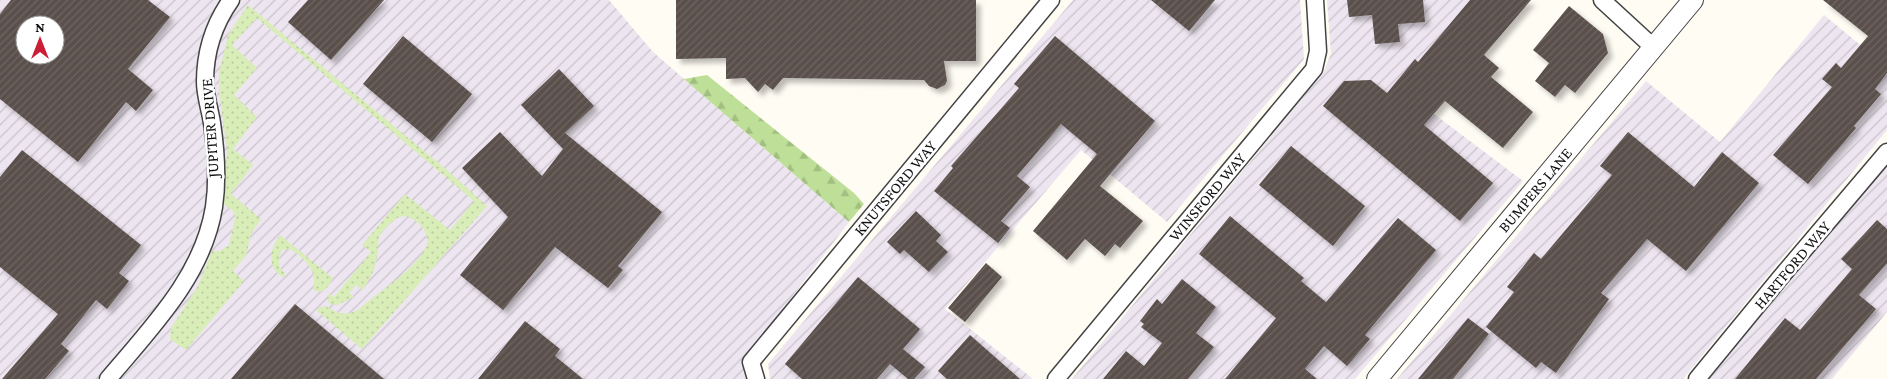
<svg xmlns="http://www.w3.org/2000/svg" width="1887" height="379" font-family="'Crimson Pro',serif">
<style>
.industrial{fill:url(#industrial-furrows);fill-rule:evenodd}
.grass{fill:url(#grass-dots)}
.forest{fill:url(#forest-firs)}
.building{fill:url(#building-hatch);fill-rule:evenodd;filter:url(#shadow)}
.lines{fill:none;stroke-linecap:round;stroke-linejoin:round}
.minor-casing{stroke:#434343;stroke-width:19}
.tertiary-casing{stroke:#434343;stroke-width:22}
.minor{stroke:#fff;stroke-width:16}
.tertiary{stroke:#fff;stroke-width:20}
.labels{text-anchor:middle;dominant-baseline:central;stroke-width:5;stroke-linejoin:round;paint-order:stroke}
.street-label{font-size:16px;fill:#101010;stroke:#fff}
</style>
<defs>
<pattern id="industrial-furrows" width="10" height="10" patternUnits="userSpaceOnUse" patternTransform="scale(1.25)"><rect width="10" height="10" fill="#ede5ef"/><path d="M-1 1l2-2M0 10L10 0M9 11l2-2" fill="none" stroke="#cac3cc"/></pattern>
<pattern id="grass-dots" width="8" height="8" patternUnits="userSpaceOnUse" patternTransform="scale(1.25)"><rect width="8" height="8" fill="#d9edb9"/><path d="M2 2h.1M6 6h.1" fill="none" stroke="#b9ca9e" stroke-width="1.8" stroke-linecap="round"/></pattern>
<pattern id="forest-firs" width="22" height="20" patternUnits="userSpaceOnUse" patternTransform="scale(1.25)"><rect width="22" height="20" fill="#bedf97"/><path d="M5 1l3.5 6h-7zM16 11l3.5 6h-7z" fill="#a2be81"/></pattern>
<pattern id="building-hatch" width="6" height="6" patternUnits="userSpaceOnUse" patternTransform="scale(1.25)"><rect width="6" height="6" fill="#5a504c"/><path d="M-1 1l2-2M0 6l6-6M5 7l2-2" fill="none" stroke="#6d6561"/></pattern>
<filter id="shadow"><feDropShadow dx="4.5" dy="4.5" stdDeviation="2.5" flood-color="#0004"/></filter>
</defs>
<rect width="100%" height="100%" fill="#fffcf3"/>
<!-- industrial -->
<g class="industrial">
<path d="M0,0H609L653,52L849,222L745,359L746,379H0ZM25,25H55V55H25Z"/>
<polygon points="1073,0 1300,0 1304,59 1167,222 1081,150 945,309 1032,378 1031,379 770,379 768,364"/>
<polygon points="1327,0 1530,0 1434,114 1523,181 1355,379 1072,379 1323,73 1331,54"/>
<polygon points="1824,15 1887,67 1887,130 1683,379 1397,379 1646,81 1720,142"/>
<polygon points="1887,162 1887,312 1832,379 1701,379"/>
</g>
<!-- grass -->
<g class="grass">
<path d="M248,5L447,170L487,206L362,349L317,311L318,308L326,306C336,314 346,316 358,310C378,292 414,271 426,247C434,232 408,208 396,219C391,223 382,230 380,236C378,240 378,246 378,251C376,266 372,278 362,290L356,285L349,293L354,297L337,305L330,304L327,299L329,293L334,297L371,252L362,245L405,194L450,230L474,201L257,18L232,45L257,68L234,95L257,117L233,149L253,165L231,194L261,219L251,234L246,256L233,271L244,281L186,350L170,339L171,328L198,286L212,251H220L229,245L235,218L234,212L224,204L227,150L219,90V73L228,35Z"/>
<path d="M280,235L333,278L327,288L320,292L313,290C313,286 315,282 314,278C313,266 300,255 290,249L282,250C278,258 277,268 285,273V276L282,277C266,265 270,249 280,235Z"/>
</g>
<!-- forest -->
<polygon class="forest" points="707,75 854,193 864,204 849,222 684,79"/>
<!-- building -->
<g class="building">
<path d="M11,0H148L170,17L128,69L153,90L136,111L126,102L78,162L0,99V14ZM25,25H55V55H25Z"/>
<polygon points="308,0 384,0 331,60 288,22"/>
<polygon points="676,0 976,0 976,61 944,61 947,81 945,85 937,89 929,86 924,80 783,78 773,90 765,84 758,92 745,78 726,79 726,58 676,59"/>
<polygon points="1151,0 1215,0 1189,31"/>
<polygon points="1347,0 1423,0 1425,22 1398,24 1400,42 1375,44 1372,15 1349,17"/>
<polygon points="1470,0 1531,0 1484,55 1499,68 1491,77 1533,112 1503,148 1445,101 1424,125 1493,183 1460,221 1323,106 1344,81 1371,80 1387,93 1415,59 1418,62"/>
<polygon points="1823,0 1887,0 1887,73 1875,89 1881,94 1854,126 1856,128 1808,184 1773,155 1832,87 1822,79 1836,63 1841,68 1868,36"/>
<polygon points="1569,6 1603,34 1608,53 1575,93 1565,85 1555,97 1535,81 1549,63 1533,50"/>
<polygon points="403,36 472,94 432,142 363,84"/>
<polygon points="1055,36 1155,121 1100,186 1143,221 1120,248 1115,244 1105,256 1085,239 1067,260 1033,231 1097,154 1061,124 1017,176 1030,187 1001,221 1010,228 998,243 934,191 953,168 951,166 1019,88 1014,84"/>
<polygon points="559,69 594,106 565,133 662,212 618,266 623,270 608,288 555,247 503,310 460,275 508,217 462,168 500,132 542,176 563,149 521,105"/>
<polygon points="1628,132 1694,187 1722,152 1759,183 1686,271 1647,239 1601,293 1609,299 1556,373 1541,362 1536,368 1486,327 1514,292 1507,287 1534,253 1541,259 1612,175 1600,166"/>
<polygon points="1291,146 1365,206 1333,246 1259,185"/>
<polygon points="22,150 141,245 119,273 129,281 107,309 96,300 61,344 69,351 45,379 2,379 58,314 0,267 0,177"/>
<polygon points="916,211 941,235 936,241 948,252 929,272 904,250 900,254 887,242"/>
<polygon points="1230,216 1304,278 1301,281 1326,302 1398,218 1436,250 1365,335 1370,339 1347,366 1324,346 1305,369 1317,379 1225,379 1276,318 1199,254"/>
<polygon points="1877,220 1887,229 1887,263 1859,295 1876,309 1816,379 1735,379 1785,318 1800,330 1852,269 1841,259"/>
<polygon points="986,263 1002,277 965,322 948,308"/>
<polygon points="858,277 920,329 903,349 925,367 914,379 908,379 890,364 877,379 802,379 785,364"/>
<polygon points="1182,279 1216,307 1196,333 1214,347 1188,379 1103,379 1126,351 1144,366 1162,343 1141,327 1144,324 1140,321 1157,299 1162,304"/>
<polygon points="295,304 384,379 231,379"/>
<polygon points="1468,318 1489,334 1453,379 1418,379"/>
<polygon points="525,321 560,349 555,356 583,379 478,379"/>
<polygon points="970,335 1020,379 947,379 938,371"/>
</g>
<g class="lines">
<defs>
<g id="minor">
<polyline points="1602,0 1653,47"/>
<path d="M108,379C151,328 203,276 214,207C218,180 216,150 212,123C210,110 205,95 205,82C205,53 214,24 231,0"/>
<polyline points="756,379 751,362 1051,0"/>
<polyline points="1056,379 1314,69 1318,51 1315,0"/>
<polyline points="1697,379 1780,278 1887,152"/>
</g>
<polyline id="tertiary" points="1377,379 1693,0"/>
</defs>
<!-- minor casing -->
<use href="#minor" class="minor-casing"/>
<!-- tertiary casing -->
<use href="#tertiary" class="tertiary-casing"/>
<!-- minor -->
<use href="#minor" class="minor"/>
<!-- tertiary -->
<use href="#tertiary" class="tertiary"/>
</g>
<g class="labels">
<!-- street labels -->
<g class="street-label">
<text transform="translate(210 128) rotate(-94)">JUPITER DRIVE</text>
<text transform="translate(895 188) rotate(-50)">KNUTSFORD WAY</text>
<text transform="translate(1535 190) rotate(-50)">BUMPERS LANE</text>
<text transform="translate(1207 197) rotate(-50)">WINSFORD WAY</text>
<text transform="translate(1792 265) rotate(-50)">HARTFORD WAY</text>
</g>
</g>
<!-- north arrow -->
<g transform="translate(40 40)"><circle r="24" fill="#ffffff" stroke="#9f9f9f"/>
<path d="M0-4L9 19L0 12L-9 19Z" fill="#cb1e36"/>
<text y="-8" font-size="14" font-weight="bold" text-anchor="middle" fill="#101010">N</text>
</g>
</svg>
